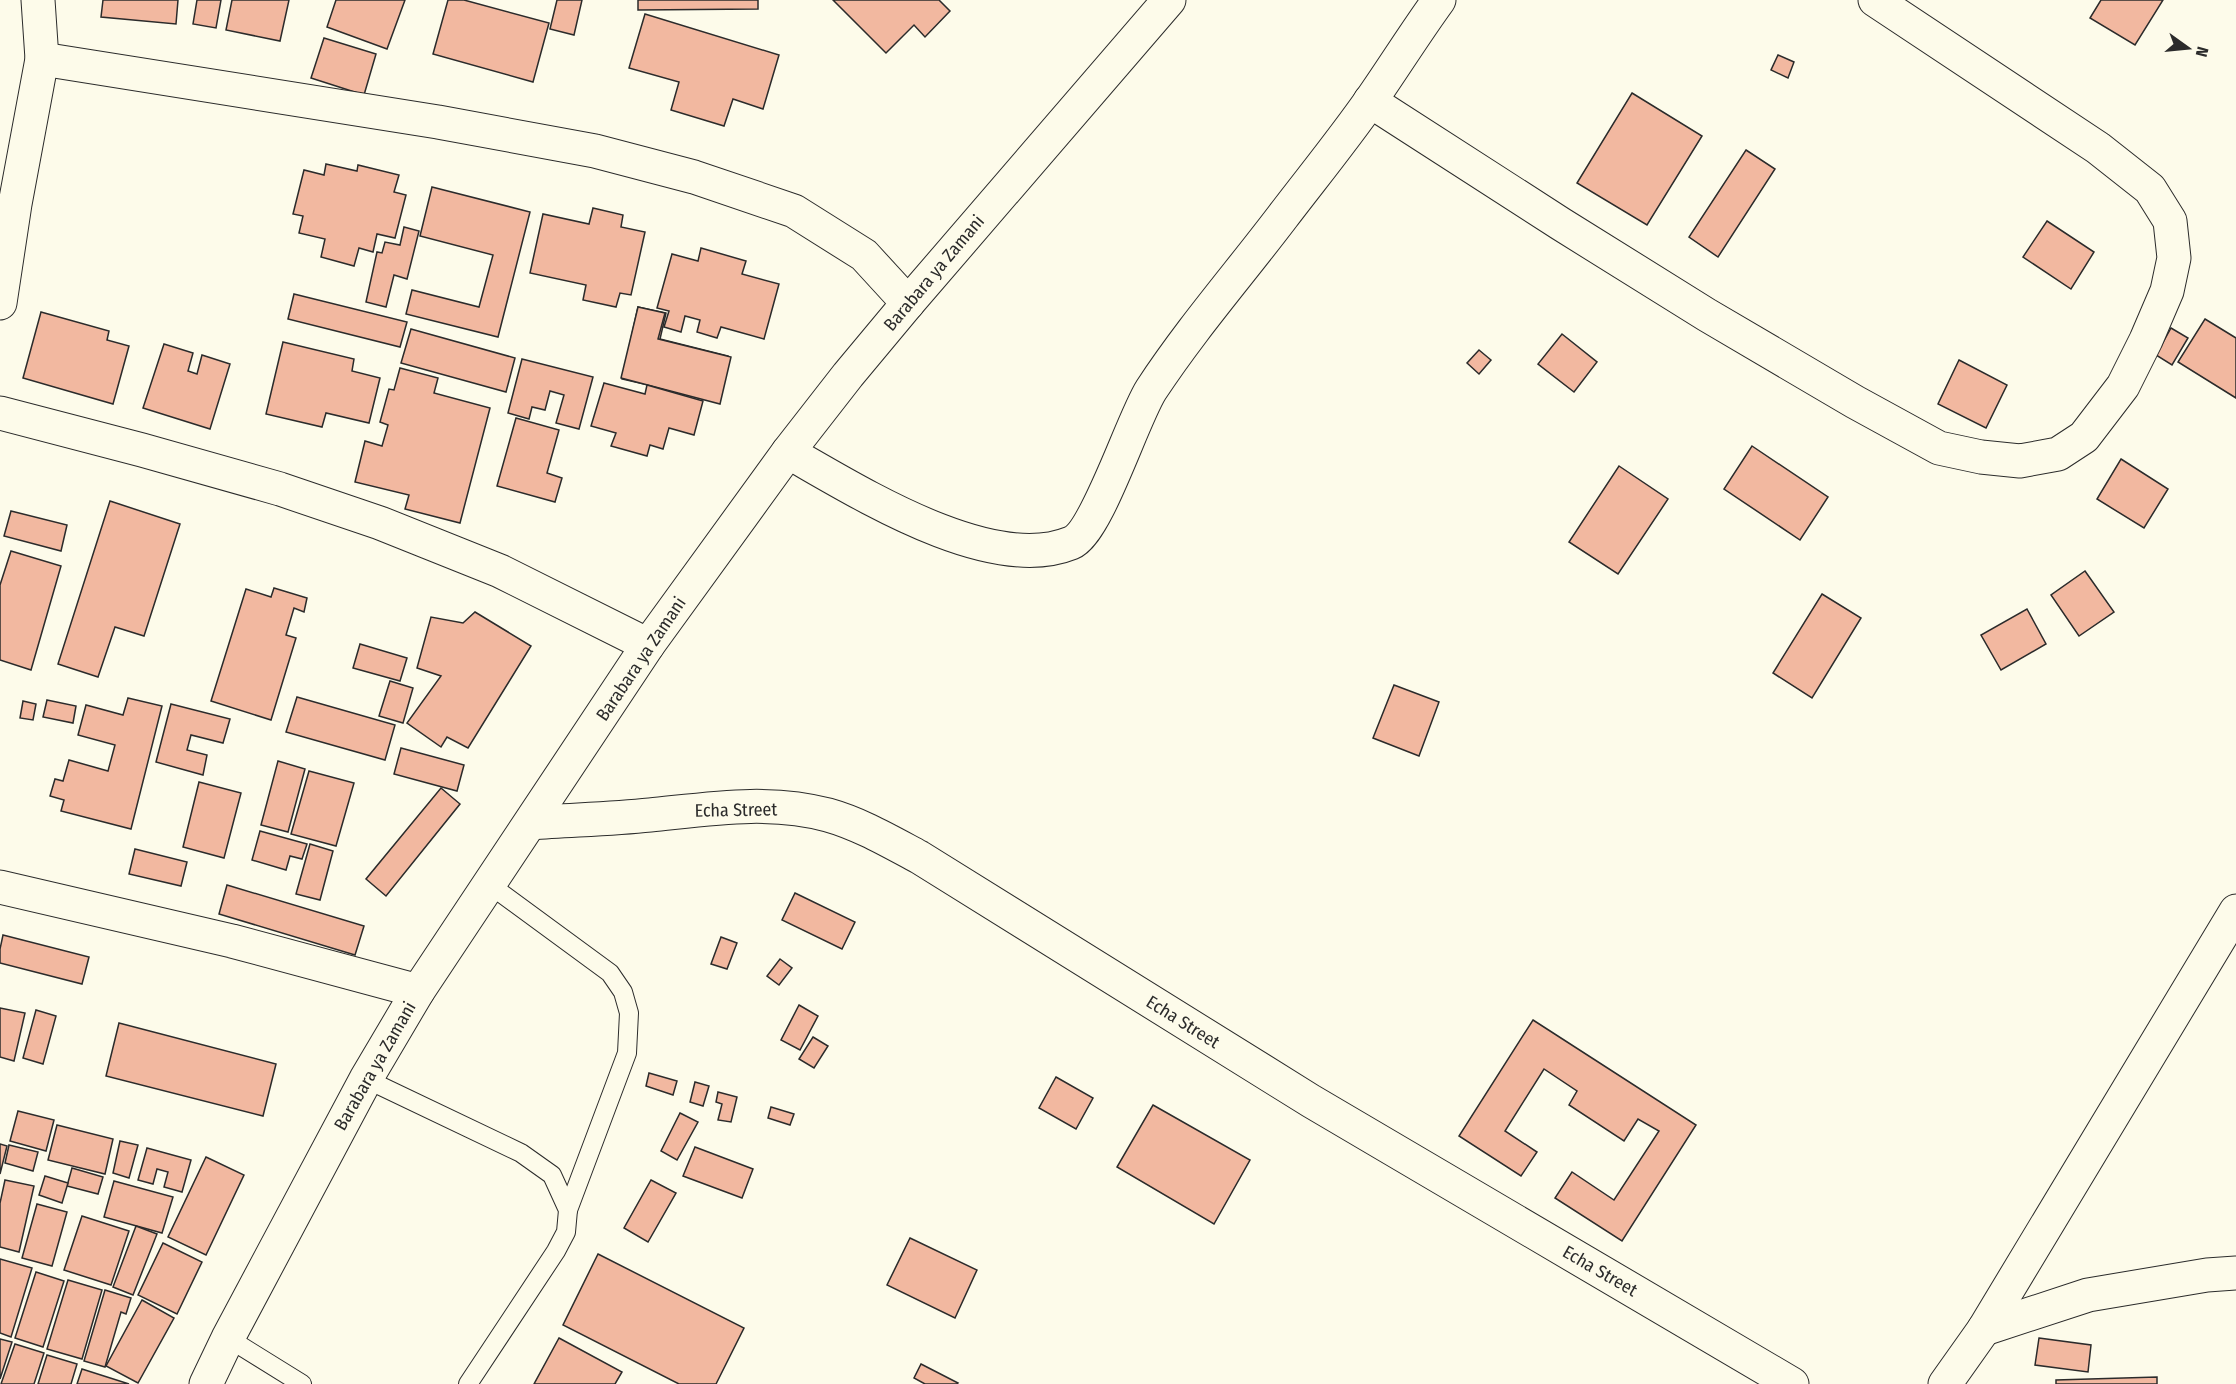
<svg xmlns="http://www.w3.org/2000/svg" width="2236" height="1384" font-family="'Fira Sans Condensed',sans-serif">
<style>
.building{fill:#f2b8a0;stroke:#2b2b2b;stroke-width:1.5}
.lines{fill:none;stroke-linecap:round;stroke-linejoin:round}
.service-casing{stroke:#2b2b2b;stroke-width:20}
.minor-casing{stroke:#2b2b2b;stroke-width:35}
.service{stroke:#fdfbea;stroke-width:18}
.minor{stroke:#fdfbea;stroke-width:33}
.labels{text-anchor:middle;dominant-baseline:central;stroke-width:4.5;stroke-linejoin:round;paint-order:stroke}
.street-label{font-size:18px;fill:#2b2b2b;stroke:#fdfbea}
</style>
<rect width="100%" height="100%" fill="#fdfbea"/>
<!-- building -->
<g class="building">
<polygon points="103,0 178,0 176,24 101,17"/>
<polygon points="197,0 221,0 216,28 193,24"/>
<polygon points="232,0 289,0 280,41 226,30"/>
<polygon points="336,0 405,0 387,49 327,27"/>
<polygon points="448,0 464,0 549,23 533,82 433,54"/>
<polygon points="557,0 582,0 574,35 550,29"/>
<polygon points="638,0 758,0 758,9 638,10"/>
<polygon points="833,0 939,0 950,11 925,37 914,25 886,53"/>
<polygon points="2101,0 2163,0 2135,45 2090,18"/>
<polygon points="645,14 779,55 763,109 733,99 724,126 671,110 679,82 629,68"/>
<polygon points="324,38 376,54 364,95 311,78"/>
<polygon points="1778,55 1794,62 1788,78 1771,70"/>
<polygon points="1632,93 1702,136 1647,225 1577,183"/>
<polygon points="1746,150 1775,169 1718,257 1689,237"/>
<polygon points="326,164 357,171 358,165 399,175 394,192 406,195 395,238 377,234 373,252 359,248 354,266 321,257 325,239 299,233 303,216 293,214 304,170 324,175"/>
<polygon points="432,187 530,212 498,337 406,314 412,290 479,307 493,255 420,236"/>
<polygon points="593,208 623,215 621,227 645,232 631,295 620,293 616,307 583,300 586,285 530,273 543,214 589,224"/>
<polygon points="2047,221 2094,252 2071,289 2023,257"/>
<polygon points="404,227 419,231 407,279 394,275 386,307 366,302 377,252 382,253 385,242 400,245"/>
<polygon points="701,248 746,261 742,274 779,284 764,339 721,327 717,338 697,332 700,320 685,316 681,332 664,327 669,311 657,308 672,254 698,261"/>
<polygon points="294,294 407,322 400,347 288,319"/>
<polygon points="638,307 666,313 660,339 728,356 718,401 622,379"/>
<polygon points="638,307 665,313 658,339 731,357 720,404 621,378"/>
<polygon points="41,312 109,331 107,340 129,346 113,404 23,378"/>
<polygon points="2205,319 2236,338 2236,398 2178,362"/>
<polygon points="2171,328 2188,338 2172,365 2156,355"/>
<polygon points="411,329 515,358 506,392 401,363"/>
<polygon points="1562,334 1597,362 1574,392 1538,364"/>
<polygon points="283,342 354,359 352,371 380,378 369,423 326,413 322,427 266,414"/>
<polygon points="164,344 193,353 188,371 197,374 202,355 230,364 210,429 143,408"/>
<polygon points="1479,350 1491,360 1479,374 1467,363"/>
<polygon points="522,359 593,377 579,429 556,423 564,395 550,391 545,410 532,407 529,419 508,413"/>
<polygon points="1959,360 2007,385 1986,428 1938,404"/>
<polygon points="400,368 438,378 434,393 490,408 460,523 405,509 409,495 355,482 365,441 382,446 388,425 380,422 389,389 394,390"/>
<polygon points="604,383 645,394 647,385 703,401 694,435 669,428 663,449 650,445 647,456 611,446 616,433 591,426"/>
<polygon points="516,418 559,430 547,473 562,478 555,502 497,486"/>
<polygon points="1752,446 1828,497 1800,540 1724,489"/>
<polygon points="2121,459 2168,489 2144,528 2097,499"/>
<polygon points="1619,466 1668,499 1618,574 1569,542"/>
<polygon points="110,501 180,524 144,636 115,627 98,677 58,664"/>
<polygon points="11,511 67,525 61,551 4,536"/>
<polygon points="11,551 61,566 31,670 0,660 0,585"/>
<polygon points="2085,571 2114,612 2079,636 2051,595"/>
<polygon points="274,588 307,598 304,612 294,608 286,635 296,638 271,720 211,701 246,589 271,597"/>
<polygon points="1822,594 1861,618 1812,698 1773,673"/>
<polygon points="2027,609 2046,644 2001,670 1981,635"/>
<polygon points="475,612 531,646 468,748 447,737 441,747 407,723 441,676 417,668 431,617 463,623"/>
<polygon points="360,644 407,658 400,681 353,668"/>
<polygon points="390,681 413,688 403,723 379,716"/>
<polygon points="1394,685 1439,702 1419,756 1373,738"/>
<polygon points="297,697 395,725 385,760 286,732"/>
<polygon points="128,698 162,706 131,829 61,811 64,800 50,796 55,779 63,781 69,760 108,771 115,745 78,735 86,705 123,715"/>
<polygon points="47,700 76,706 73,723 43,717"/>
<polygon points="23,701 36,704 33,720 20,718"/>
<polygon points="171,704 230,719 223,743 191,735 187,750 207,755 203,775 156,762"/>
<polygon points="401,748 464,765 457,791 394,774"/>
<polygon points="278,761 305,769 288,832 261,825"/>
<polygon points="309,771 354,783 336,846 291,834"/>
<polygon points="199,782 241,793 224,858 183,847"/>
<polygon points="441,788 460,804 386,896 366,879"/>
<polygon points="260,831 307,844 302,859 290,856 286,870 252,860"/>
<polygon points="310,844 333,851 320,900 296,894"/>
<polygon points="135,849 187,862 181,886 129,874"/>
<polygon points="227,885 364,926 355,955 219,914"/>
<polygon points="795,893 855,922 842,949 782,920"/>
<polygon points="3,935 89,957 82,984 0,963 0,949"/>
<polygon points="721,937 737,943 727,969 711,964"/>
<polygon points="780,959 792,968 779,985 767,976"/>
<polygon points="799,1005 818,1016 800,1050 781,1040"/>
<polygon points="0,1008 25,1013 14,1061 0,1057"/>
<polygon points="36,1010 56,1016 43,1064 23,1058"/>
<polygon points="1533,1020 1696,1125 1622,1241 1555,1198 1572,1172 1614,1200 1659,1131 1638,1119 1624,1141 1569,1105 1577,1091 1544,1069 1505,1131 1537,1152 1521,1176 1459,1136"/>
<polygon points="119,1023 276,1064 263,1116 106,1076"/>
<polygon points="813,1037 828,1046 814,1068 799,1059"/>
<polygon points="649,1073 677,1081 673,1095 646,1086"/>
<polygon points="1056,1077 1093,1098 1076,1129 1039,1108"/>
<polygon points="695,1082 709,1086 703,1106 690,1102"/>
<polygon points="718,1092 737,1097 731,1122 718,1120 722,1104 716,1102"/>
<polygon points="1153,1105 1250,1160 1214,1224 1117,1167"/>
<polygon points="771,1107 794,1114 790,1125 768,1118"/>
<polygon points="18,1111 54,1120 46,1151 10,1141"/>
<polygon points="680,1113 698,1122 677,1160 661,1151"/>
<polygon points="57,1125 113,1139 105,1174 48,1160"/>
<polygon points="120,1141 138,1145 129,1178 113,1173"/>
<polygon points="0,1144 7,1146 0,1174"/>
<polygon points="9,1145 38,1152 33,1171 5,1163"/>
<polygon points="695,1147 753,1169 742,1198 683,1176"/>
<polygon points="147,1148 191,1160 182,1192 164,1187 168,1172 157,1169 153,1184 138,1180"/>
<polygon points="206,1157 244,1175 206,1255 168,1237"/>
<polygon points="72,1168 103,1177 98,1194 67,1186"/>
<polygon points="45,1176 68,1183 62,1203 39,1195"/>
<polygon points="5,1180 34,1186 19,1252 0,1247 0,1203"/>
<polygon points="651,1180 676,1193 648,1242 624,1228"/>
<polygon points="114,1181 173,1197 162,1233 104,1217"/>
<polygon points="37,1204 67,1212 52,1266 22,1258"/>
<polygon points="82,1216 129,1231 111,1285 64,1270"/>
<polygon points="136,1226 157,1234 133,1295 113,1287"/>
<polygon points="910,1238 977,1270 955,1318 887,1285"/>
<polygon points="163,1243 202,1262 177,1314 138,1295"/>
<polygon points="598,1254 744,1328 716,1384 679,1384 563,1325"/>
<polygon points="0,1259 32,1268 11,1337 0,1333"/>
<polygon points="36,1272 64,1281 43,1347 15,1338"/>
<polygon points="68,1280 102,1290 82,1359 47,1349"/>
<polygon points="105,1290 131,1298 126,1314 121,1312 105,1367 84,1361"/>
<polygon points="142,1300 174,1318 138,1383 106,1366"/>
<polygon points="559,1338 622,1372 615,1384 534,1384"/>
<polygon points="2039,1338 2091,1345 2088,1372 2035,1365"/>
<polygon points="0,1339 12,1342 0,1379"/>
<polygon points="15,1344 44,1353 34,1384 1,1384"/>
<polygon points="47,1355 77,1364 71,1384 38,1384"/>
<polygon points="921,1364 958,1383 957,1384 925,1384 914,1378"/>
<polygon points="82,1369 129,1384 77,1384"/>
<polygon points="2157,1377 2157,1384 2056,1384 2056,1380"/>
</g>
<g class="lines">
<defs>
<g id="service">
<polyline points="490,885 610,973 623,992 629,1013 627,1053 568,1210"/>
<polyline points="366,1079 521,1153 552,1175 568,1210 566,1232 556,1251 468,1384"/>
<polyline points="228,1338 302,1384"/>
</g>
<g id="minor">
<polyline points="42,59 438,122 595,151 694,177 794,211 864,255 908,303"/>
<polyline points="1370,101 1561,224 1707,315 1855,402 1939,448 1981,457 2020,461 2058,454 2084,437 2123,386 2146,340 2167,291 2174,258 2170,221 2150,189 2098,148 1875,0"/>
<polyline points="0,303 15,204 42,59 38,0"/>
<polyline points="0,413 142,450 280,489 380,523 500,571 648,645"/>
<path d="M788,452C857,491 990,576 1071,543C1097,533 1132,420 1151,390C1191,329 1239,274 1283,216C1312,178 1343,140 1371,100C1394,67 1415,33 1439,0"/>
<path d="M531,823C571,820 611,819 650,815C709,809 769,799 828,815C860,824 889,841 919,857L1311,1101L1792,1384"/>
<polyline points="0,887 232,941 418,991"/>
<polyline points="1984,1329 2088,1295 2207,1275 2236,1273"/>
<polyline points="206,1384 228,1338 366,1079 418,991 648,645 788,452 848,375 908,303 1169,0"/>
<polyline points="1945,1384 1984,1329 2236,911"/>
</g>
</defs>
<!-- service casing -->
<use href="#service" class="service-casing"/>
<!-- minor casing -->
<use href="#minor" class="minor-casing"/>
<!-- service -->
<use href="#service" class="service"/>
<!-- minor -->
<use href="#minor" class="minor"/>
</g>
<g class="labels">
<!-- street labels -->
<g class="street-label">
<text transform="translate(934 273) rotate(-50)">Barabara ya Zamani</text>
<text transform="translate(641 659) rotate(-56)">Barabara ya Zamani</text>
<text transform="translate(736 810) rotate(-1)">Echa Street</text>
<text transform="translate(1183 1022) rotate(32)">Echa Street</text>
<text transform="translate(375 1066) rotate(-60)">Barabara ya Zamani</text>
<text transform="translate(1600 1271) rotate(30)">Echa Street</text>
</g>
</g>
<!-- north arrow -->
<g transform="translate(2188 48) rotate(105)" stroke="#fdfbea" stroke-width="4.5" paint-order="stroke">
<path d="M0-4.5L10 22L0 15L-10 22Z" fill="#2b2b2b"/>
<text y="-9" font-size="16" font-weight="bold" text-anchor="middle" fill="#2b2b2b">N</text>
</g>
</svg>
